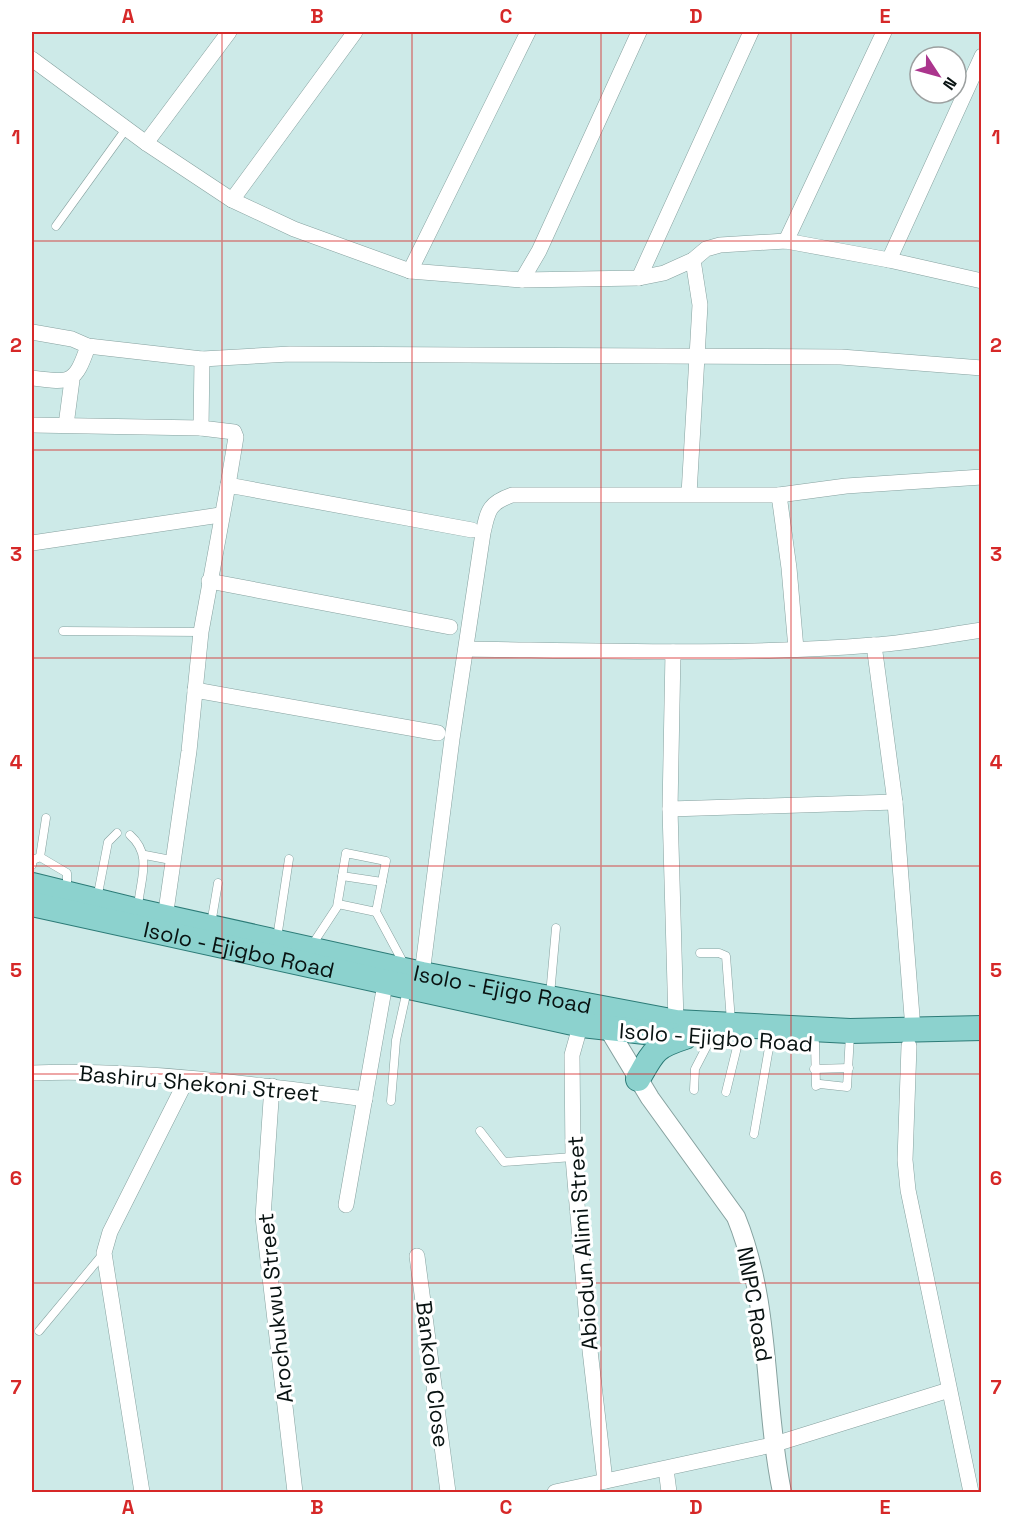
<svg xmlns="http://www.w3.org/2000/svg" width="1013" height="1524" font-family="'Space Grotesk',sans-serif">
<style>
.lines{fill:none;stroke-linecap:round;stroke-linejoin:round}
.service-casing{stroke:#86a19f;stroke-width:9}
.minor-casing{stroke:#86a19f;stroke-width:16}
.tertiary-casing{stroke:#86a19f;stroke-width:20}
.primary-casing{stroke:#2c7b77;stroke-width:26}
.service{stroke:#fff;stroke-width:8}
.minor{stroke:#fff;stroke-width:15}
.tertiary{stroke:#fff;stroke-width:18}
.primary{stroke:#8cd2ce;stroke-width:24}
.grid{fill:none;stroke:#d62828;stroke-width:1.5;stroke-opacity:0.55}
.labels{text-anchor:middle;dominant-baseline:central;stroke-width:6;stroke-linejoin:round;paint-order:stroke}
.street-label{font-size:22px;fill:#081211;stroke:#fff}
.neatline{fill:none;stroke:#d62828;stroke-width:2}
.grid-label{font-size:20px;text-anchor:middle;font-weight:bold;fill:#d62828}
</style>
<rect width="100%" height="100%" fill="#cdeae8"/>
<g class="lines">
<defs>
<g id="service">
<polyline points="56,226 126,129"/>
<polyline points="63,631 201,632"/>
<path d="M130,835C154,856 139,881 138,909"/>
<polyline points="145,855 171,860"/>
<polyline points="40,857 46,818"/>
<polyline points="32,865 33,860 40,857 67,873 67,891"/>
<polyline points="342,876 382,882"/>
<polyline points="97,899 108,842 117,833"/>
<polyline points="338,904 376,912"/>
<polyline points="211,924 218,883"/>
<polyline points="277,938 289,859"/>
<polyline points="312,945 337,907 346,853 386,861 376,912 404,964"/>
<polyline points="700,953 719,953 726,956 731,1021"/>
<polyline points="550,995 556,928"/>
<polyline points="815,1043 816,1086 820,1084 847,1087 850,1035"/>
<polyline points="814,1069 849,1068"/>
<polyline points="694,1090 695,1069 711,1038"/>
<polyline points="726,1092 739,1039"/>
<polyline points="391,1101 396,1040 407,990"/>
<polyline points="480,1131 504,1162 573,1157"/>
<polyline points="754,1134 770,1042"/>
<polyline points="39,1331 103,1254"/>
</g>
<g id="minor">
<polyline points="32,59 146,143 232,200 294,229 410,271 522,280 639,278 664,273 693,260 706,249 720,245 786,241 889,260 982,281"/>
<polyline points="146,143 229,32"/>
<polyline points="232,200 355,32"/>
<polyline points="786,241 884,32"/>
<polyline points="889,260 982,56"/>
<polyline points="410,271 528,32"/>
<polyline points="639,278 751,32"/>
<polyline points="522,280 539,251 639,32"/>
<polyline points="32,332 72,339 88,346 202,359 290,354 841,357 982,368"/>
<polyline points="202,359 201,428 234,432 236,437 228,485"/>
<path d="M32,378C71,383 75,384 88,346"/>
<polyline points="32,425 201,428"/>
<polyline points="66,425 72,380"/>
<polyline points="689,494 700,305 693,260"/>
<polyline points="779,495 789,568 796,649"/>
<polyline points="32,543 220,515"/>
<polyline points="209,581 450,627"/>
<polyline points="874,645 895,802 913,1029"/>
<path d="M467,649C602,651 738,656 873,645C909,643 946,635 982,630"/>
<polyline points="673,652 670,809 895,802"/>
<polyline points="195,690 438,733"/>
<polyline points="670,809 676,1022"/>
<polyline points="165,918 189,751 201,632 228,485 472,530"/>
<path d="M422,974L452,739L483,533C488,510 489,503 512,495H779L846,486L982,477"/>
<polyline points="583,1016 572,1055 573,1157 588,1333 605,1481"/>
<polyline points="909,1046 905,1160 908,1190 971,1492"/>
<path d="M32,1073C143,1069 255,1084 365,1099"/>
<polyline points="272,1086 263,1217 295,1492"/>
<polyline points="346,1205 385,984"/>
<polyline points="417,1256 448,1492"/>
<polyline points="666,1469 669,1492"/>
<polyline points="142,1492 104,1253 110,1232 187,1079"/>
<polyline points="555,1492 772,1445 949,1390"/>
</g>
<path id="tertiary" d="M610,1020L609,1030L650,1098L736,1217C772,1305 763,1401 782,1492"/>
<g id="primary">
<path id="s1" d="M32,885L138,911L422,974L676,1022L850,1031L982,1028"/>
<path id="s2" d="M32,904L582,1025L672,1035"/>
<path d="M638,1079C654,1051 654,1047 685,1037"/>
</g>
</defs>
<!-- service casing -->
<use href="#service" class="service-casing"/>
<!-- minor casing -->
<use href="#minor" class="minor-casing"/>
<!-- tertiary casing -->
<use href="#tertiary" class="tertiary-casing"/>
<!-- primary casing -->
<use href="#primary" class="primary-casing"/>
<!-- service -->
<use href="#service" class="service"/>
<!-- minor -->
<use href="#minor" class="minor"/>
<!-- tertiary -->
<use href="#tertiary" class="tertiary"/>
<!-- primary -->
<use href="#primary" class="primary"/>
</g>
<!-- grid -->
<path class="grid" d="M222,32V1492M412,32V1492M601,32V1492M791,32V1492M32,241H982M32,450H982M32,658H982M32,866H982M32,1074H982M32,1283H982"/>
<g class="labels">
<!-- street labels -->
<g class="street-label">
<text stroke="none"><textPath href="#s2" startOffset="212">Isolo - Ejigbo Road</textPath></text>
<text stroke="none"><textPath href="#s1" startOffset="482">Isolo - Ejigo Road</textPath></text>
<text transform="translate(716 1037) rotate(4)">Isolo - Ejigbo Road</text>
<text transform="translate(199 1083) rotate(5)">Bashiru Shekoni Street</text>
<text transform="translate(582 1243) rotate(-94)">Abiodun Alimi Street</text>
<text transform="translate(755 1304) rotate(80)">NNPC Road</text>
<text transform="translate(275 1308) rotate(-96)">Arochukwu Street</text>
<text transform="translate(433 1374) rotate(83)">Bankole Close</text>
</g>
</g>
<!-- border -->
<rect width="1013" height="1524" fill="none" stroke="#ffffff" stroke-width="66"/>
<!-- north arrow -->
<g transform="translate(938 75) rotate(126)"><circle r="28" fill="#ffffff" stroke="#9ca0a0" stroke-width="1.5"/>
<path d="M0-4.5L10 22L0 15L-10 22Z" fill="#ab358d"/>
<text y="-9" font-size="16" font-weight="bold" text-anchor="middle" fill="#081211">N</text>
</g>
<rect x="33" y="33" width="947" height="1458" class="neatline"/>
<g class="grid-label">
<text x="128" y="23">A</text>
<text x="317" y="23">B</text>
<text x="506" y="23">C</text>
<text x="696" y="23">D</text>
<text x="885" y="23">E</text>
<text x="16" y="144">1</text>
<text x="996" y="144">1</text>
<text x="16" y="352">2</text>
<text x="996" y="352">2</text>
<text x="16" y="561">3</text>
<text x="996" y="561">3</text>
<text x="16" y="769">4</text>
<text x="996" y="769">4</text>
<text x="16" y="977">5</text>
<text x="996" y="977">5</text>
<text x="16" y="1185">6</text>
<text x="996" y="1185">6</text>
<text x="16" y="1394">7</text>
<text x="996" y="1394">7</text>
<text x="128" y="1514">A</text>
<text x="317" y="1514">B</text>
<text x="506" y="1514">C</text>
<text x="696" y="1514">D</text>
<text x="885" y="1514">E</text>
</g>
</svg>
